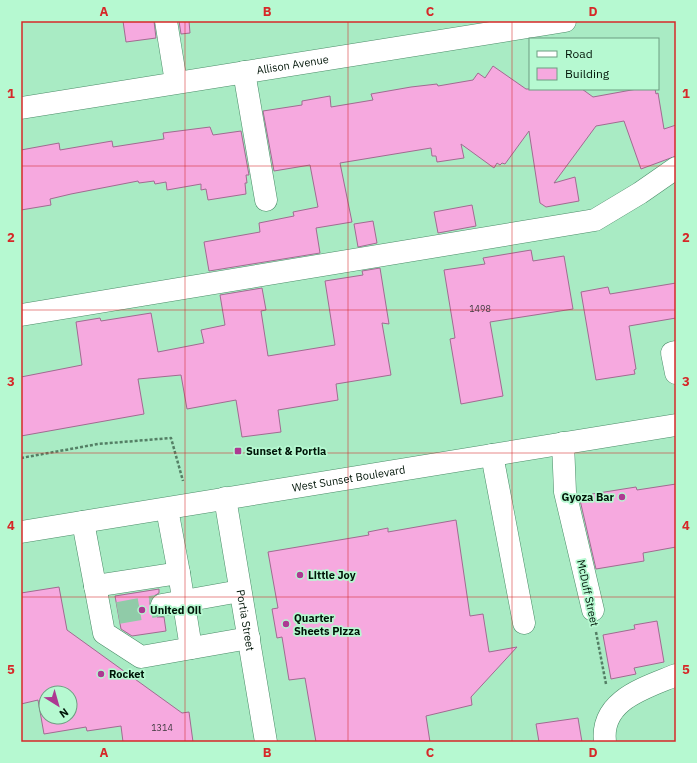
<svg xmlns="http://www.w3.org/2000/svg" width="697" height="763" font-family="'IBM Plex Sans',sans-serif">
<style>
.building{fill:#f6a9df;stroke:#a16b91;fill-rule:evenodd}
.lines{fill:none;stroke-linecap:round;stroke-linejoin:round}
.minor-tunnel{stroke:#90cba8;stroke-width:22;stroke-dasharray:22 11;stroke-linecap:butt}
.minor-casing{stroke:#4c8c69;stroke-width:23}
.major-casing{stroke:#4c8c69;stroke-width:23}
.path{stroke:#547f65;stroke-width:2.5;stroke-dasharray:3 2;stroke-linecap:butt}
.minor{stroke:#fff;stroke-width:22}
.major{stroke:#fff;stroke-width:22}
.grid{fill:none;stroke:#d62828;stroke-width:1;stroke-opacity:0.55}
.poi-dot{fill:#ad3992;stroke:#b6f9d1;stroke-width:1.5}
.labels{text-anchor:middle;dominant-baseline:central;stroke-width:3.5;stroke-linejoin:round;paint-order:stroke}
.number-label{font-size:9px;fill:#3e3a3e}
.street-label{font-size:11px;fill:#001508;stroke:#b6f9d1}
.poi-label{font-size:11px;font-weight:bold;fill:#001508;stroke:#b6f9d1;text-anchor:start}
.neatline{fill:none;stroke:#d62828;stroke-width:1.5}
.grid-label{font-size:13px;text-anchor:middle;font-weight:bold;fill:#d62828}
</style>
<rect width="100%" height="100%" fill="#a9ebc4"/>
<!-- building -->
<g class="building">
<polygon points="123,21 154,21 156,38 126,42"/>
<polygon points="179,21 189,21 190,33 181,34"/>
<polygon points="493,66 526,89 582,89 593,97 637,89 655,89 656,94 658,93 664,129 676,125 676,156 641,169 624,121 596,126 554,183 575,177 579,201 546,207 540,203 529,131 505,164 502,163 500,165 497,163 494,168 461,144 464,158 437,162 436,156 432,156 431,148 340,163 352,222 316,228 320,253 209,271 204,242 260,232 259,223 294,216 293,212 318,207 310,165 274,171 263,111 302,105 302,101 330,96 331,107 373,100 371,94 411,87 437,84 438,86 473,80 478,73 485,78"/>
<polygon points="210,127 213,135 241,131 249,175 246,175 247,183 245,183 246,194 208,200 206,189 201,190 201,184 167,190 166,182 155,184 154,181 139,183 138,181 71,194 50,199 51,205 21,210 21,150 59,143 60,150 112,141 113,147 164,139 163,133"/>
<polygon points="472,205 476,226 438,233 434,212"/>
<polygon points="373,221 377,243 358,247 354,224"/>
<polygon points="531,250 533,261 564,256 573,309 490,322 503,396 461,404 450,339 455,338 454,331 444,270 485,264 483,258"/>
<polygon points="380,268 389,324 382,323 391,375 336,384 338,400 278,410 281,432 242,437 236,400 187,409 181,375 138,379 144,414 21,436 21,377 82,365 76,322 100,318 101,321 151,313 158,352 204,343 201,330 225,325 220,295 262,288 266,310 261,311 268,356 335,345 325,281 363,275 362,271"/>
<polygon points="676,283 676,318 629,326 636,369 634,370 635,374 596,380 581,292 608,287 610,294"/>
<polygon points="676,484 676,547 643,553 644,561 596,569 580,500 593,498 592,494 636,487 637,490"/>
<polygon points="456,520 470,616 483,614 489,652 517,647 471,697 472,705 426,716 430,742 316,742 305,678 289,680 282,637 277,638 272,609 278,608 268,552 369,535 368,532 388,528 388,532"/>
<path d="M59,587L67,630L182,713L189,712L193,742H123L121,726L87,731L86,727L44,734L38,700L21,704V593ZM46,693H70V717H46Z"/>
<polygon points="159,589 159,593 154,596 150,600 150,607 153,613 157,617 164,617 166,631 132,636 121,629 115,596"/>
<polygon points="657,621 664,662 634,668 636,674 611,679 603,635 635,629 634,625"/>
<polygon points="578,718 582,742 539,742 536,724"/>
</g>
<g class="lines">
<!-- minor-tunnel -->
<polyline class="minor-tunnel" points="118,613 162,605"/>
<defs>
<g id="minor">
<polyline points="166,21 176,82"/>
<polyline points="244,72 266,200"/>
<path id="s1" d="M21,108L565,21"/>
<polyline points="21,315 595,220 640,193 676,168"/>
<polyline points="676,352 672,353 676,373"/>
<polyline points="563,443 565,492 593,610"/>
<polyline points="492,455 524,623"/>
<path id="s2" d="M225,498L266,742"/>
<polyline points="167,509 179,573"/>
<polyline points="83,522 104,633 141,657 249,638"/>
<polyline points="95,586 179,573 191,648"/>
<polyline points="162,605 240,591"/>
<path d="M605,742C600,700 645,688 676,675"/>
</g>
<g id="major">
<path id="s3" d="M21,532L676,425"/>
</g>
</defs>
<!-- minor casing -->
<use href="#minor" class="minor-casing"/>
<!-- major casing -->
<use href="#major" class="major-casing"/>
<!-- path -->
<g class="path">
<polyline points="21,458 98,444 171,438 183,481"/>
<polyline points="596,632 606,684"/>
</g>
<!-- minor -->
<use href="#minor" class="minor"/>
<!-- major -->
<use href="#major" class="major"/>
</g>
<!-- grid -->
<path class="grid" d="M185,21V742M348,21V742M512,21V742M21,166H676M21,310H676M21,453H676M21,597H676"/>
<!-- markers -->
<g class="poi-dot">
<rect x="234" y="447" width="8" height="8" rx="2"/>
<circle cx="622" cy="497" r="4"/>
<circle cx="300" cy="575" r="4"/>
<circle cx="142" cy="610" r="4"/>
<circle cx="286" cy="624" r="4"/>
<circle cx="101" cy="674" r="4"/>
</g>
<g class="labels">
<!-- number labels -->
<g class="number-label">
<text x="480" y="308">1498</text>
<text x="162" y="727">1314</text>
</g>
<!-- street labels -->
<g class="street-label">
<text stroke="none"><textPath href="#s1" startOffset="275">Allison Avenue</textPath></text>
<text stroke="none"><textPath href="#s3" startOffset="332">West Sunset Boulevard</textPath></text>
<text transform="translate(588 593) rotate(78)">McDuff Street</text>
<text stroke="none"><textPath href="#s2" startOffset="124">Portia Street</textPath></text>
</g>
<!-- poi labels -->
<g class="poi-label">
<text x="246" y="451">Sunset &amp; Portia</text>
<text x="614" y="497" text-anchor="end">Gyoza Bar</text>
<text x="308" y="575">Little Joy</text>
<text x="150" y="610">United Oil</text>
<text x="294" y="618">Quarter<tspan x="294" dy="13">Sheets Pizza</tspan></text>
<text x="109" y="674">Rocket</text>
</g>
</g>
<!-- border -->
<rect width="697" height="763" fill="none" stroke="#b6f9d1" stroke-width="44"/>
<!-- legend -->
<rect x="529" y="38" width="130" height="52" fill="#b6f9d1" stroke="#6d9e81"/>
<rect x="537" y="51" width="20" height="6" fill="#ffffff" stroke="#6d9e81"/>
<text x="565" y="58" font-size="12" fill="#001508">Road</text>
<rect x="537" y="68" width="20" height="12" fill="#f6a9df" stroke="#6d9e81"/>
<text x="565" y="78" font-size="12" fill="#001508">Building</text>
<!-- north arrow -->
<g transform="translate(58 705) rotate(143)"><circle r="19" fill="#b6f9d1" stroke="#6d9e81"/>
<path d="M0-3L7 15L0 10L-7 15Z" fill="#ad3992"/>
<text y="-6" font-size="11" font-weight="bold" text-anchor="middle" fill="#001508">N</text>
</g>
<rect x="22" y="22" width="653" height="719" class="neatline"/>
<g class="grid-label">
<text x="104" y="16">A</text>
<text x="267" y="16">B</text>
<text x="430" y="16">C</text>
<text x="593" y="16">D</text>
<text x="11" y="98">1</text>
<text x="686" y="98">1</text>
<text x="11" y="242">2</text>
<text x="686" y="242">2</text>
<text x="11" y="386">3</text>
<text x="686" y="386">3</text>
<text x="11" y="530">4</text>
<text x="686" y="530">4</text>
<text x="11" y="674">5</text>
<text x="686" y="674">5</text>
<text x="104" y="757">A</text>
<text x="267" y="757">B</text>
<text x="430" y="757">C</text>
<text x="593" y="757">D</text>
</g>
</svg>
